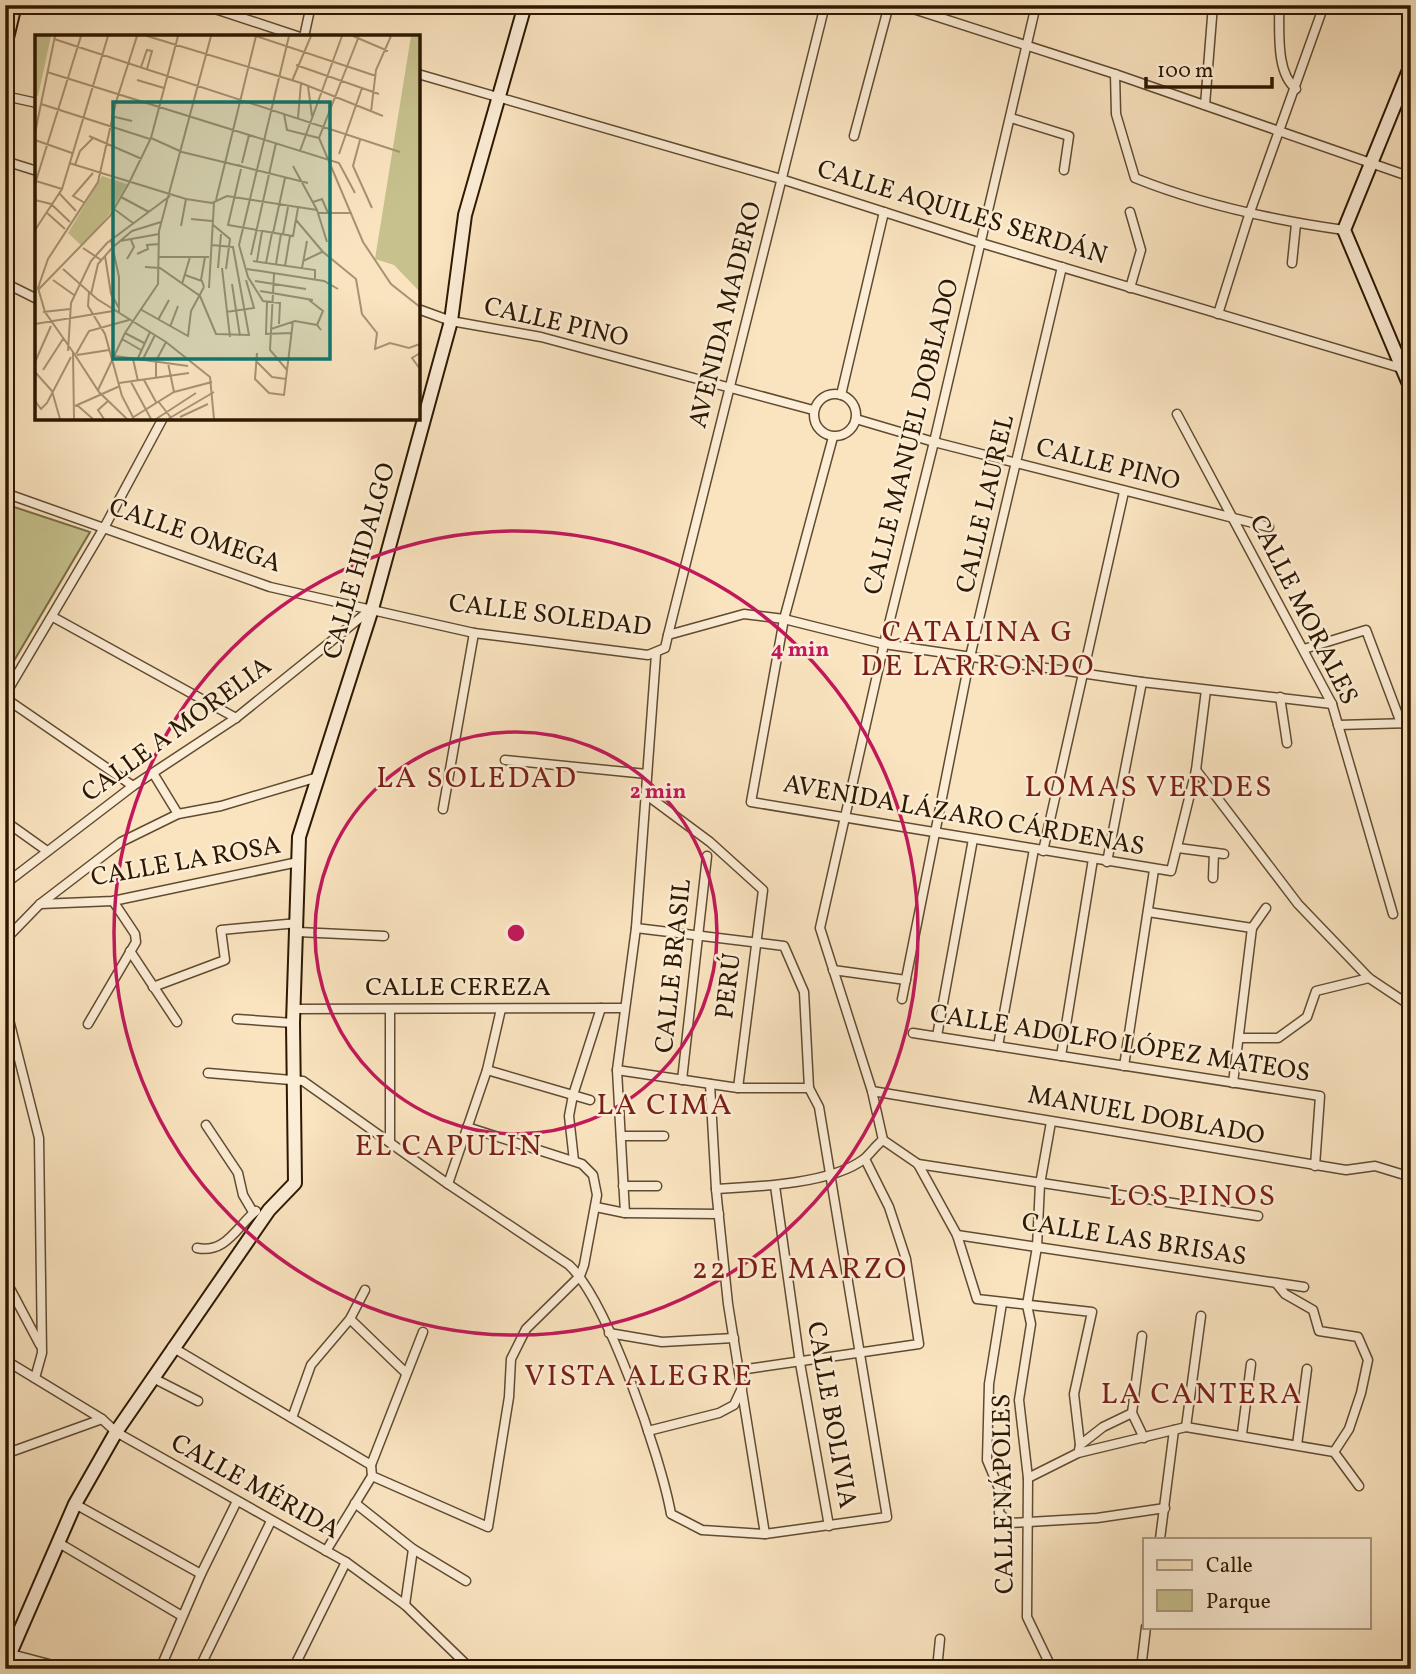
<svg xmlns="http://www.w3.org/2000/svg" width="1416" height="1674" font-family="Vollkorn,serif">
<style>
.green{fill:#c6c18d;stroke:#796c46;stroke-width:2}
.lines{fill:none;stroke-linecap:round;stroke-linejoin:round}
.street-casing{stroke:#604b30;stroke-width:11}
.secondary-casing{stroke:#2c1800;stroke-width:16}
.primary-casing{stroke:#2c1800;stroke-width:16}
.street{stroke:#fcedd6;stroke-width:8}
.secondary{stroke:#fcedd6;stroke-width:12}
.primary{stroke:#fae4c0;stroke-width:12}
.ring{fill:none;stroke:#c2185b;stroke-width:3.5}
.labels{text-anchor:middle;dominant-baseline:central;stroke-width:5;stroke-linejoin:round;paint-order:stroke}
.street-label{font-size:26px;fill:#2c1800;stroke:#fcedd6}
.quarter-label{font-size:30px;letter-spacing:2px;fill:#7a1f14;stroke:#fcedd6}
.inset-road{fill:none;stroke:#a89273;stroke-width:2}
.view{fill:#0f766e;fill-opacity:0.15;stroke:#0f766e;stroke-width:3.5}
.inset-edge{fill:none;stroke:#2c1800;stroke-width:3.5}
.centre{fill:#c2185b;stroke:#fcedd6;stroke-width:3.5}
.ring-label{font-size:21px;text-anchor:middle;font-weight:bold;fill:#c2185b;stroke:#fcedd6;stroke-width:5;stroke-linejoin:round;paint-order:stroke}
</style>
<rect width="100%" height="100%" fill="#fae4c0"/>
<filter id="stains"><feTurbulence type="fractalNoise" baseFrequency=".00286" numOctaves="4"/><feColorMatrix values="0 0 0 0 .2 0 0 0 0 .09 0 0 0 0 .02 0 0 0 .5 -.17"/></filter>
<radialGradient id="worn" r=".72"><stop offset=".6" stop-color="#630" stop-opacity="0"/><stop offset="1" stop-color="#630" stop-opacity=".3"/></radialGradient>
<!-- green -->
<polygon class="green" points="5,504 90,532 5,676"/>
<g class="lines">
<defs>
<g id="street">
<polyline points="203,5 300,37"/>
<polyline points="901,5 1115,74 1411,177"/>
<polyline points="1036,5 934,442 884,644 820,928 872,1091 883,1140 918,1164 957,1235 977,1299 1092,1312 1074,1394 1080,1445"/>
<path d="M1279,5C1280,30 1275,72 1296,89"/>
<polyline points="304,37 311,5"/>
<polyline points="418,74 781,179 981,243 1411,371"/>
<path d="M1115,74L1116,114L1135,178C1202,205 1273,220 1344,230"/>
<polyline points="5,96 37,103"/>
<polyline points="1205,105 1213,5"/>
<polyline points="1011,118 1069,136 1064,170"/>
<polyline points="854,136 889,5"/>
<polyline points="5,161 37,171"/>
<polyline points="1292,263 1296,224"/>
<polyline points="5,283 37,299"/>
<polyline points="1130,288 1141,250 1130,212"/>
<polyline points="418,309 451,321 541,337 813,410"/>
<polyline points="1218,314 1250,212 1324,5"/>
<circle cx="835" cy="415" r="21"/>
<polyline points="841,395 884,212"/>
<polyline points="1177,414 1332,704 1393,914"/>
<polyline points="856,419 934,442 1269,527"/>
<polyline points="833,437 784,619 751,802 1171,871 1196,770 1206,690"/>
<polyline points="5,493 270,587 474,633 648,655 665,648 668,635 744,614 784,619 884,644 1142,682 1332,704"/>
<polyline points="53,617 236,718"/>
<polyline points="668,635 825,5"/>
<polyline points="1304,649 1366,630 1401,723"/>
<polyline points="1409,672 1411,672"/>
<polyline points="5,695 105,526 163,418"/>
<polyline points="1280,697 1287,743"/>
<polyline points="5,698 133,786"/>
<polyline points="1338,725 1411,723"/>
<polyline points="505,760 647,774"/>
<polyline points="1196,770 1298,904 1369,978 1411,1006"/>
<polyline points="153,773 178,814"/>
<polyline points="648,796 710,842 763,890 738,1088"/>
<polyline points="443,809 474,633"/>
<polyline points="5,821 47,851"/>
<polyline points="1178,848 1224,854"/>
<polyline points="1043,851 1124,492"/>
<polyline points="1107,862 1142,682"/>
<polyline points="1213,878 1214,853"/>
<polyline points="5,884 133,786 236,718 370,610"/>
<polyline points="40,904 113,901 298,862"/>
<polyline points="1148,912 1252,928"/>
<polyline points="1252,928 1266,908"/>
<polyline points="298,932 384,936"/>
<polyline points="5,940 40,904 121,842 178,814 221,806 318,777"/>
<polyline points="130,951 177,1022"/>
<polyline points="833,970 906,980"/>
<polyline points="153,987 225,960 221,930 298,923"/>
<polyline points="902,999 970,657 1062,267"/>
<polyline points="5,1004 39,1138 42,1353 35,1378"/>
<polyline points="293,1009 624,1008"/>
<polyline points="237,1019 293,1023"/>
<polyline points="88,1024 136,942 135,934 113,901"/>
<polyline points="913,1033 1320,1096 1315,1166"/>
<polyline points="937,1036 973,839"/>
<polyline points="1239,1038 1278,1038 1307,1017 1316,991 1369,978"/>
<polyline points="998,1046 1034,849"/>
<polyline points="1061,1056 1093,859"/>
<polyline points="1124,1066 1154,870"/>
<polyline points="487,1070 590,1100"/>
<polyline points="617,1070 738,1088 809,1088"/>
<path d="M208,1073L303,1081L448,1184L569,1265C608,1302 661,1458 671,1514L702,1530L765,1534L887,1517L819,1107L809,1088L804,992L784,946L636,928"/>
<polyline points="682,1080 707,856"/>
<polyline points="1233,1083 1252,928"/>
<polyline points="710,1084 716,1189 728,1304 765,1534"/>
<polyline points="872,1091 1346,1170 1375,1166 1411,1177"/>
<polyline points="1051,1122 1040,1184 1037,1247 1027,1305 1031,1324 1019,1400 1028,1478 1027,1617 1052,1669"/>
<polyline points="206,1125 238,1173 243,1195 253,1212"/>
<polyline points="621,1136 664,1136"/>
<polyline points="390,1142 390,1010"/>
<polyline points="574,1161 569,1116 573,1095 601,1008"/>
<polyline points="918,1164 1258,1216"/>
<polyline points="448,1184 487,1070 501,1009"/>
<polyline points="623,1186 657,1186"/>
<polyline points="775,1186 800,1363 829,1526"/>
<path d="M716,1189C755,1187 832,1184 864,1159C870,1154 876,1145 883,1140"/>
<polyline points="596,1207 625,1213 719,1214"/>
<polyline points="625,1213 617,1070 636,928 656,654"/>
<polyline points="957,1235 1304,1287"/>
<path d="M197,1248C226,1254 237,1226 256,1211"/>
<polyline points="5,1279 40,1345"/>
<polyline points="1276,1283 1285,1294 1313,1310 1319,1331 1358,1337 1368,1360 1361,1393 1349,1429 1334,1452"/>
<polyline points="1002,1303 989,1384 987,1460 1000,1491 999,1513 1010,1523 1097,1518 1165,1508"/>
<polyline points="350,1319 406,1373"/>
<polyline points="609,1333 662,1342 734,1338"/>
<polyline points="1142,1336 1132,1413 1144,1438"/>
<polyline points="172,1347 371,1465 372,1476 488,1527 509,1397 511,1359 526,1329 580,1276 584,1265 597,1195 593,1175 582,1164 467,1127"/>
<polyline points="5,1360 102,1419 116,1432 346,1562 405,1605 471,1669"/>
<polyline points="740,1370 919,1344 906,1259 889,1207 865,1159"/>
<polyline points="153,1378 198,1401"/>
<polyline points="292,1418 311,1365 350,1319 365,1290"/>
<polyline points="1186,1427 1201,1316"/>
<polyline points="648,1431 719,1413 734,1405 742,1388"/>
<polyline points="1242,1434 1251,1364"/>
<polyline points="1297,1445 1307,1369"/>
<polyline points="1079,1450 1080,1445 1103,1427 1132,1413"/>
<polyline points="5,1454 102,1419"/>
<polyline points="371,1465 423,1332"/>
<polyline points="1028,1478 1078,1453 1186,1427 1334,1452 1359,1486"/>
<polyline points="355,1503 413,1549 466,1581"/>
<polyline points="75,1504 201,1574"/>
<polyline points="1160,1539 1174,1430"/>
<polyline points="59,1543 182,1616"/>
<polyline points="326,1551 372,1476"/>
<polyline points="405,1605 413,1549"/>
<polyline points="11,1654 68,1669"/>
<polyline points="160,1669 201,1574 237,1501"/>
<polyline points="199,1669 271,1521"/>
<polyline points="293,1669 346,1562"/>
<polyline points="937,1669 940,1639"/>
<polyline points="1141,1669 1146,1627"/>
</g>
<g id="secondary">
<polyline points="1411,65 1344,230 1411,389"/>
<polyline points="5,1665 75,1504 116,1432 269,1210 295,1183 293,1023 299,837 372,609 451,321 465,215 525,5"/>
</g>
<polyline id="primary" points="5,46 15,5"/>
</defs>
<!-- street casing -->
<use href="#street" class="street-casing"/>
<!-- secondary casing -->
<use href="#secondary" class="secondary-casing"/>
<!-- primary casing -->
<use href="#primary" class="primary-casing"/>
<!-- street -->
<use href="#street" class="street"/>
<!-- secondary -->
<use href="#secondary" class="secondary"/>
<!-- primary -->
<use href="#primary" class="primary"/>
</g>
<!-- distance rings -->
<g class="ring">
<circle cx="516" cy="933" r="201"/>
<circle cx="516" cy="933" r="402"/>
</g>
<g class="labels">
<!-- street labels -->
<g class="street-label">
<text transform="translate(962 213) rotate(17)">CALLE AQUILES SERDÁN</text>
<text transform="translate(726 315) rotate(-76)">AVENIDA MADERO</text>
<text transform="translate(556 323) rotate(13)">CALLE PINO</text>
<text transform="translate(912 437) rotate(-76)">CALLE MANUEL DOBLADO</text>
<text transform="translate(1108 465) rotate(14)">CALLE PINO</text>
<text transform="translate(986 504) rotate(-77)">CALLE LAUREL</text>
<text transform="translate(195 536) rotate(19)">CALLE OMEGA</text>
<text transform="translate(360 561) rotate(-74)">CALLE HIDALGO</text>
<text transform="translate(1303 610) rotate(63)">CALLE MORALES</text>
<text transform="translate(550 616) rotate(7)">CALLE SOLEDAD</text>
<text transform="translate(177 730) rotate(-36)">CALLE A MORELIA</text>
<text transform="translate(964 816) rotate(10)">AVENIDA LÁZARO CÁRDENAS</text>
<text transform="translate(186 862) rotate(-10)">CALLE LA ROSA</text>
<text transform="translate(674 966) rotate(-84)">CALLE BRASIL</text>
<text transform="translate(729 986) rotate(-83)">PERÚ</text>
<text x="458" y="988">CALLE CEREZA</text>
<text transform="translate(1120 1044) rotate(9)">CALLE ADOLFO LÓPEZ MATEOS</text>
<text transform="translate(1146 1116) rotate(10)">MANUEL DOBLADO</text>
<text transform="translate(1134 1240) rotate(9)">CALLE LAS BRISAS</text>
<text transform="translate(831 1415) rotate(80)">CALLE BOLIVIA</text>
<text transform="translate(255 1487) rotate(29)">CALLE MÉRIDA</text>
<text transform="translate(1004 1494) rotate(-91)">CALLE NÁPOLES</text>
</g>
<!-- quarter labels -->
<g class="quarter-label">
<text x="978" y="633">CATALINA G<tspan x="978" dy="34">DE LARRONDO</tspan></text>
<text x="477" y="779">LA SOLEDAD</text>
<text x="1149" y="788">LOMAS VERDES</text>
<text x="665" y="1106">LA CIMA</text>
<text x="449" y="1147">EL CAPULIN</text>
<text x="1193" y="1197">LOS PINOS</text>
<text x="800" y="1270">22 DE MARZO</text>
<text x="639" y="1377">VISTA ALEGRE</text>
<text x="1202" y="1395">LA CANTERA</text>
</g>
</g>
<!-- overview -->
<g transform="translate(35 35)">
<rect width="385" height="385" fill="#fae4c0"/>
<path d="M0,1H16L3,61L0,60ZM376,1H385V257L359,230L340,224ZM67,141L92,149L73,181L47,211L33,198Z" fill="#c6c18d"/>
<path class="inset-road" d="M112,1L266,48L348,81M318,1L353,16M324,1L284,103L328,207L356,249L385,272M19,4L365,117M261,30L344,59M106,32L112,15L117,16L112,34M12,37L304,128L320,158M102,45L129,53M257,46L276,1M273,51L277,81M6,69L115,104M336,77L341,35L356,1M249,79L252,95L284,103M76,81L97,86M263,83L266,48M0,98L20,1M54,101L107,124M116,103L147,117L209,132L203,130M0,105L37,118M325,105L318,131L337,173M265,116L307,1M304,119L327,53M34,128L151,164L177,168L192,161L282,175M207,128L214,100M40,130L45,116L58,103M258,131L282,175L292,207M209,132L273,148M206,134L193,190L258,201L263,173M1,146L27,154M0,149L46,1M24,158L41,176M86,162L114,177M0,165L16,169L35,187M181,165L221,1L341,41M278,167L287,164L293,178M50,168L38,161L58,138M79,174L98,188M11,177L30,194M283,178H317M156,184L177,186M261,185L288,217L321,244L327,279L342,298L340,314L355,308L374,313L385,309M177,189L195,204L191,234M146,191L151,164M0,195L27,154L73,1M238,198L250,143M248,199L253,172M76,205L84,242V278M85,206L124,199M48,213L66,225M102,219L113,214L112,210L124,209M216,220L241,108M70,221L76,259L84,273M123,222H174M92,224L99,212L96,205M218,226L280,235V246M222,226L227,196M268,226L287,217M231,228L237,198M241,229L246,199M250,231L255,201M110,232L125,233L165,261L181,299L214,300L198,212L176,210M183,233L186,199M187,233L195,302M267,233L272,206M28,234L62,264L131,307L175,342L179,384M212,234L289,246L303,254M239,239L235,315L252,335M150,240L167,246L169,252M18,245L39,260M166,245L170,222M220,246L271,254M147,249L155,222M197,249L205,301M174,253L179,168M3,255L75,181L94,148L116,103L143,1M225,256L278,265M54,257L53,271L70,299L87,361L99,384M56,259L63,229L77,213L97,196L126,187M274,265L288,276L282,290M232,267L231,299L256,298M105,274L153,301L156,276L169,252M8,277L35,274M191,277L219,273L211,245M123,285L134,265M0,289L78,276M244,289L245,268L228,266L213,242L204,210L254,1M135,292L143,271M236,294L260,286L282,290L286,295M90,298L109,308M87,304L106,315M33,316L36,268L56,226L72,208L135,161M38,317L64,357L92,384M222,318L220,344L234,358L249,360L258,286M385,318L377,323L385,334M41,319L54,296L94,285M42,320L74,315M80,321L153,331M103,323L115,297M98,324L103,346M108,324L120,300M0,327L16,291M222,327L237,342L251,344M133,328L139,357M8,335L28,304M0,337L17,356L25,384M121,342V326L131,307M109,345L121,367M96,347L116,384M84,348L154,338M63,355L90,298L123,249L124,196L176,1M0,366L6,374L12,368L36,322M123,366L137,384M42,370L58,384M40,371L85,351M145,382L173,369M97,383L139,357L177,347M39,384L38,317L10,277L3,253L13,224L63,147L81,67L102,1M69,384L63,375L73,366M121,384L161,358M133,384L179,357"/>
<path class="view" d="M78,67H295V324H78Z"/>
<rect width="385" height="385" class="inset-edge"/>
</g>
<circle cx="516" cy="933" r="10" class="centre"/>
<g class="ring-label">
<text x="800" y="656">4 min</text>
<text x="658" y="798">2 min</text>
</g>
<!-- margin -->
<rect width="1416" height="1674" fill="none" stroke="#fae4c0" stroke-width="28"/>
<rect x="7" y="7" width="1402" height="1660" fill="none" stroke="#2c1800" stroke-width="3.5"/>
<rect x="14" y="14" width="1388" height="1646" fill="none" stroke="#2c1800" stroke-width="2"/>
<!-- legend -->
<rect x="1143" y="1538" width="228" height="91" fill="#fcedd6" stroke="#a99880" stroke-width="2"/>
<rect x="1157" y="1560" width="35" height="10" fill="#fae4c0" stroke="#a99880" stroke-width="2"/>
<text x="1206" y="1572" font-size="21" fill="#2c1800">Calle</text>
<rect x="1157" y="1590" width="35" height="21" fill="#c6c18d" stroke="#a99880" stroke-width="2"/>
<text x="1206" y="1608" font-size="21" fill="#2c1800">Parque</text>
<!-- scale -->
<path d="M1146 77v10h126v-10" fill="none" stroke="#2c1800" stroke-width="3.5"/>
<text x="1157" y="77" font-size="21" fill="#2c1800" stroke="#fcedd6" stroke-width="5" paint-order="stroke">100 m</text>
<rect width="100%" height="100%" filter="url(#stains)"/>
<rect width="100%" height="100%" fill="url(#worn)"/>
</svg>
